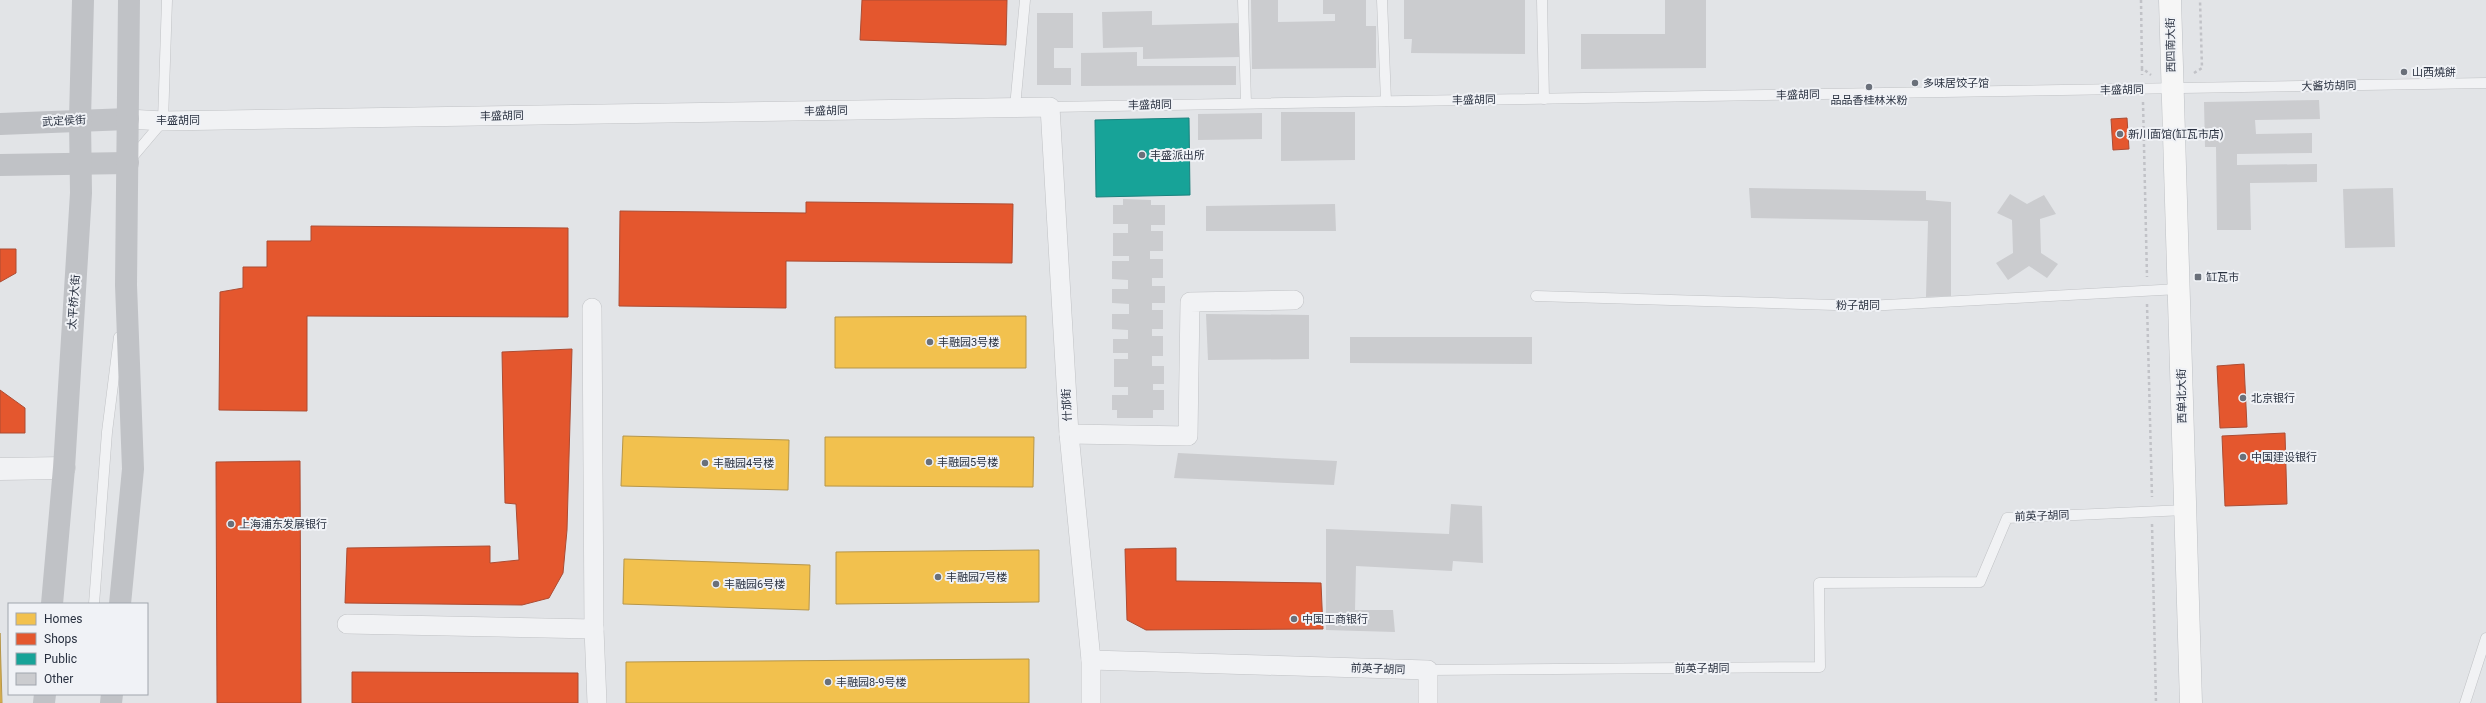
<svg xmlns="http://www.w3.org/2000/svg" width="2486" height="703" font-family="Roboto,'Noto Sans SC',sans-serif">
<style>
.homes{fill:#f2c14e;stroke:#b6964a}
.shops{fill:#e4572e;stroke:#ac4c33}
.public{fill:#17a398;stroke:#1c817e}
.building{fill:#cbcccf}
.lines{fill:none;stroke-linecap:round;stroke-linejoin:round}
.service-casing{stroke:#c0c2c5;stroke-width:11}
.minor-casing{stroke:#c0c2c5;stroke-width:20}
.tertiary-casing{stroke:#c0c2c5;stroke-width:23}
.primary-casing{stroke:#bec1c5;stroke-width:23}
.path{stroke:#c1c2c7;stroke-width:2.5;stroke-dasharray:3 3;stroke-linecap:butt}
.service{stroke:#f1f2f4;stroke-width:10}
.minor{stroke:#f1f2f4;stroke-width:19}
.tertiary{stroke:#f1f2f4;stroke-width:22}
.secondary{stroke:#c0c2c6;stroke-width:22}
.primary{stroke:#f6f6f6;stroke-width:22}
.poi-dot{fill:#6a707a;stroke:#f0f2f6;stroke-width:1.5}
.labels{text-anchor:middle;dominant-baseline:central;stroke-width:4;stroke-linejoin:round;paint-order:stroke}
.street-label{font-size:11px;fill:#293140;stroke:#f0f2f6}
.poi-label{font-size:11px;fill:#293140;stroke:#f0f2f6;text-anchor:start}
</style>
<rect width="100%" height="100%" fill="#e2e4e7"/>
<!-- homes -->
<g class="homes">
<polygon points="1026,316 1026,368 835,368 835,317"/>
<polygon points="623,436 789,440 788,490 621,486"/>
<polygon points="825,437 1034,437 1033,487 825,486"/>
<polygon points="1039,550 1039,602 836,604 836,552"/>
<polygon points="624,559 810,565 809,610 623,604"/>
<polygon points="0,633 2,703 0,703"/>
<polygon points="1029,659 1029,703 626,703 626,662"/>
</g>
<!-- shops -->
<g class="shops">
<polygon points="862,0 1007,0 1006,45 860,40"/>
<polygon points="2127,118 2129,149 2113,150 2111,119"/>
<polygon points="806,202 1013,204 1012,263 786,261 786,308 619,306 620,211 806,213"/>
<polygon points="311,226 568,228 568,317 307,316 307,411 219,410 220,292 243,288 243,267 267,267 267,241 311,241"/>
<polygon points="0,249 16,249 16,273 0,282"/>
<polygon points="572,349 567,530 563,573 549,598 522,605 345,603 347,548 490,546 490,563 519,560 516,504 505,503 502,352"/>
<polygon points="2244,364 2247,427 2220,428 2217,366"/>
<polygon points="0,390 25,408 25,433 0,433"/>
<polygon points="2285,433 2287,504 2225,506 2222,436"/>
<polygon points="300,461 301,703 217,703 216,462"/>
<polygon points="1176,548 1176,581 1321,583 1323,629 1146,630 1127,620 1125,549"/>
<polygon points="352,672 578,673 578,703 352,703"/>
</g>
<!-- public -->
<polygon class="public" points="1189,118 1190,195 1096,197 1095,120"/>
<!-- building -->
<g class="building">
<polygon points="1251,0 1278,0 1278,22 1335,21 1335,14 1323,14 1323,0 1366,0 1366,26 1376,26 1376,68 1252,69"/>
<polygon points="1404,0 1525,0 1525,54 1411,53 1412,39 1404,39"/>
<polygon points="1665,0 1706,0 1706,68 1581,69 1581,34 1665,34"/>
<polygon points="1152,11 1152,25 1240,23 1240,57 1143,59 1143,47 1103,48 1102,12"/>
<polygon points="1037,13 1073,13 1073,48 1054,48 1054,68 1071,68 1071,85 1037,85"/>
<polygon points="1137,52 1137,66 1236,66 1236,85 1081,86 1081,53"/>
<polygon points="2319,100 2320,119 2255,120 2256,134 2312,133 2312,153 2237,154 2237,165 2317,164 2317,182 2250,183 2251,230 2217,230 2216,147 2205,147 2204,102"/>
<polygon points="1281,112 1355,112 1355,160 1281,161"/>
<polygon points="1262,113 1262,139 1198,140 1198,114"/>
<polygon points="1749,188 1926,191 1926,200 1951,202 1951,296 1926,297 1928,221 1751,218"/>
<polygon points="2393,188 2395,247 2345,248 2343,189"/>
<polygon points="2010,194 2027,204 2044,195 2056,214 2040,219 2041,253 2058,264 2047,278 2029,266 2008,280 1996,263 2013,253 2012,220 1997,213"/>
<polygon points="1123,199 1151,200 1151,205 1165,205 1165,225 1151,225 1151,231 1163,231 1163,251 1150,251 1150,259 1163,259 1163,278 1152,278 1152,286 1165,286 1165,303 1152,303 1152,310 1163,310 1163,329 1152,329 1152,336 1163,336 1163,356 1152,356 1152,366 1164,366 1164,384 1153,384 1153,390 1164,390 1164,410 1153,410 1153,418 1117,418 1117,410 1112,410 1112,395 1128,395 1128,387 1114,387 1114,359 1128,359 1128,353 1113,353 1113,339 1128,339 1128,330 1112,329 1112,314 1129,314 1129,304 1112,303 1112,289 1128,289 1128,280 1112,279 1112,261 1129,261 1129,256 1113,256 1113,233 1128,233 1128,224 1113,224 1113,205 1123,205"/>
<polygon points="1335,204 1336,231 1206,231 1206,206"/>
<polygon points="1206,314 1309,315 1309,359 1208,360"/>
<polygon points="1350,337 1532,337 1532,364 1350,363"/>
<polygon points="1178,453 1337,461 1334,485 1174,478"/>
<polygon points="1451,504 1482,506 1483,563 1453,561 1452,571 1356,566 1355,610 1393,610 1395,632 1326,630 1326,529 1449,534"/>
</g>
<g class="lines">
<defs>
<g id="service">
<polyline points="1243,0 1246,103"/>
<polyline points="1382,0 1386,101"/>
<polyline points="1542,0 1544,99"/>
<polyline points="1015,107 1025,0"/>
<polyline points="1050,107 2486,83"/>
<polyline points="130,160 163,121 167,0"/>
<polyline points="1536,296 1867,306 2179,289"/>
<polyline points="94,604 107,432 119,337"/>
<polyline points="1428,670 1820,667 1819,583 1980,582 2007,518 2185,510"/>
<polyline points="2465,703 2486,638"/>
</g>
<g id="minor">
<polyline points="128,119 163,121 1050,107 1069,434 1091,660 1091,703"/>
<polyline points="592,308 594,629 597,703"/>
<polyline points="1069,434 1188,436 1190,302 1294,300"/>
<polyline points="347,624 594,629"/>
<polyline points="1091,660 1428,670 1428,703"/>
</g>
<polyline id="tertiary" points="0,469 64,468"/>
<polyline id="primary" points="2170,0 2191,703"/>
</defs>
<!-- service casing -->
<use href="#service" class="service-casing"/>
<!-- minor casing -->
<use href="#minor" class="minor-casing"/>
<!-- tertiary casing -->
<use href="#tertiary" class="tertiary-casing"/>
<!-- primary casing -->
<use href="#primary" class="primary-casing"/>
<!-- path -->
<g class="path">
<polyline points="2141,0 2142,68 2151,75"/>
<polyline points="2142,68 2142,75"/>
<polyline points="2194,73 2202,68 2200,0"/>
<polyline points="2143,102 2147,277"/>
<polyline points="2147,304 2152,497"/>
<polyline points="2152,524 2156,703"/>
</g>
<!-- service -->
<use href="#service" class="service"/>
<!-- minor -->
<use href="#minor" class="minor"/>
<!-- tertiary -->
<use href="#tertiary" class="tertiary"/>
<!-- secondary -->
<g class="secondary">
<polyline points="0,124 128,119"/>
<polyline points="0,165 128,163"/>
<polyline points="52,604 64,468 81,193 80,119 83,0"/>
<polyline points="120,604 133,469 126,285 129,0"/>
<polyline points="44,703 45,694"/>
<polyline points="111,703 112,694"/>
</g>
<!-- primary -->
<use href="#primary" class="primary"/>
</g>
<!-- markers -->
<g class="poi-dot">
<circle cx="2404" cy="72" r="4"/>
<circle cx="1915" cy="83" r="4"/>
<circle cx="1869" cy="87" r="4"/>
<circle cx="2120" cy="134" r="4"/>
<circle cx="1142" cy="155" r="4"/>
<rect x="2194" y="273" width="8" height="8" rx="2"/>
<circle cx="930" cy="342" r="4"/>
<circle cx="2243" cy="398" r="4"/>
<circle cx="2243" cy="457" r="4"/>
<circle cx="929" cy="462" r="4"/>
<circle cx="705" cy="463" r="4"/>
<circle cx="231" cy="524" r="4"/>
<circle cx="938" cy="577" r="4"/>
<circle cx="716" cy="584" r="4"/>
<circle cx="1294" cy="619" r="4"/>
<circle cx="828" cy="682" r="4"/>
</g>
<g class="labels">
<!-- street labels -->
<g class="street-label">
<text transform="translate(2171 45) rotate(-91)">西四南大街</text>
<text transform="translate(2329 86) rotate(-1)">大酱坊胡同</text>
<text transform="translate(2122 90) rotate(-1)">丰盛胡同</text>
<text transform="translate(1798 95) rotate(-1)">丰盛胡同</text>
<text transform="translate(1474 100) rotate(-1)">丰盛胡同</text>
<text transform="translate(1150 105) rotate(-1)">丰盛胡同</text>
<text transform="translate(826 111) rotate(-1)">丰盛胡同</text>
<text transform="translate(502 116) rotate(-1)">丰盛胡同</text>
<text x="178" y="120">丰盛胡同</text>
<text transform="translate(64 121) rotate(-3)">武定侯街</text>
<text transform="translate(74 302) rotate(-86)">太平桥大街</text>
<text x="1858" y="305">粉子胡同</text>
<text transform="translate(2182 396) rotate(-91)">西单北大街</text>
<text transform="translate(1067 405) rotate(-93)">什邡街</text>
<text transform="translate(2042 516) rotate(-2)">前英子胡同</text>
<text x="1702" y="668">前英子胡同</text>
<text transform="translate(1378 669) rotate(2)">前英子胡同</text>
</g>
<!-- poi labels -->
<g class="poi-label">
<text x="2412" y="72">山西燒餅</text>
<text x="1923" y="83">多味居饺子馆</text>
<text x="1869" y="100" text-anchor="middle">品品香桂林米粉</text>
<text x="2128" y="134">新川面馆(缸瓦市店)</text>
<text x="1150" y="155">丰盛派出所</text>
<text x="2206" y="277">缸瓦市</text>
<text x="938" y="342">丰融园3号楼</text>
<text x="2251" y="398">北京银行</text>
<text x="2251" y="457">中国建设银行</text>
<text x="937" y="462">丰融园5号楼</text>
<text x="713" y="463">丰融园4号楼</text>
<text x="239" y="524">上海浦东发展银行</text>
<text x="946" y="577">丰融园7号楼</text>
<text x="724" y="584">丰融园6号楼</text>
<text x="1302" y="619">中国工商银行</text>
<text x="836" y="682">丰融园8-9号楼</text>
</g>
</g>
<!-- legend -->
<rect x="8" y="603" width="140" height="92" fill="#f0f2f6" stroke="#a0a5ad"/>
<rect x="16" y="613" width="20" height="12" fill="#f2c14e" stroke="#a0a5ad"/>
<text x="44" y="623" font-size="12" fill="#293140">Homes</text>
<rect x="16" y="633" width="20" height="12" fill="#e4572e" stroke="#a0a5ad"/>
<text x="44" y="643" font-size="12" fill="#293140">Shops</text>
<rect x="16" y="653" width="20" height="12" fill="#17a398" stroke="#a0a5ad"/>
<text x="44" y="663" font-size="12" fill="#293140">Public</text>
<rect x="16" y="673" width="20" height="12" fill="#cbcccf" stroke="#a0a5ad"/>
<text x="44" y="683" font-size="12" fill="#293140">Other</text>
</svg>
